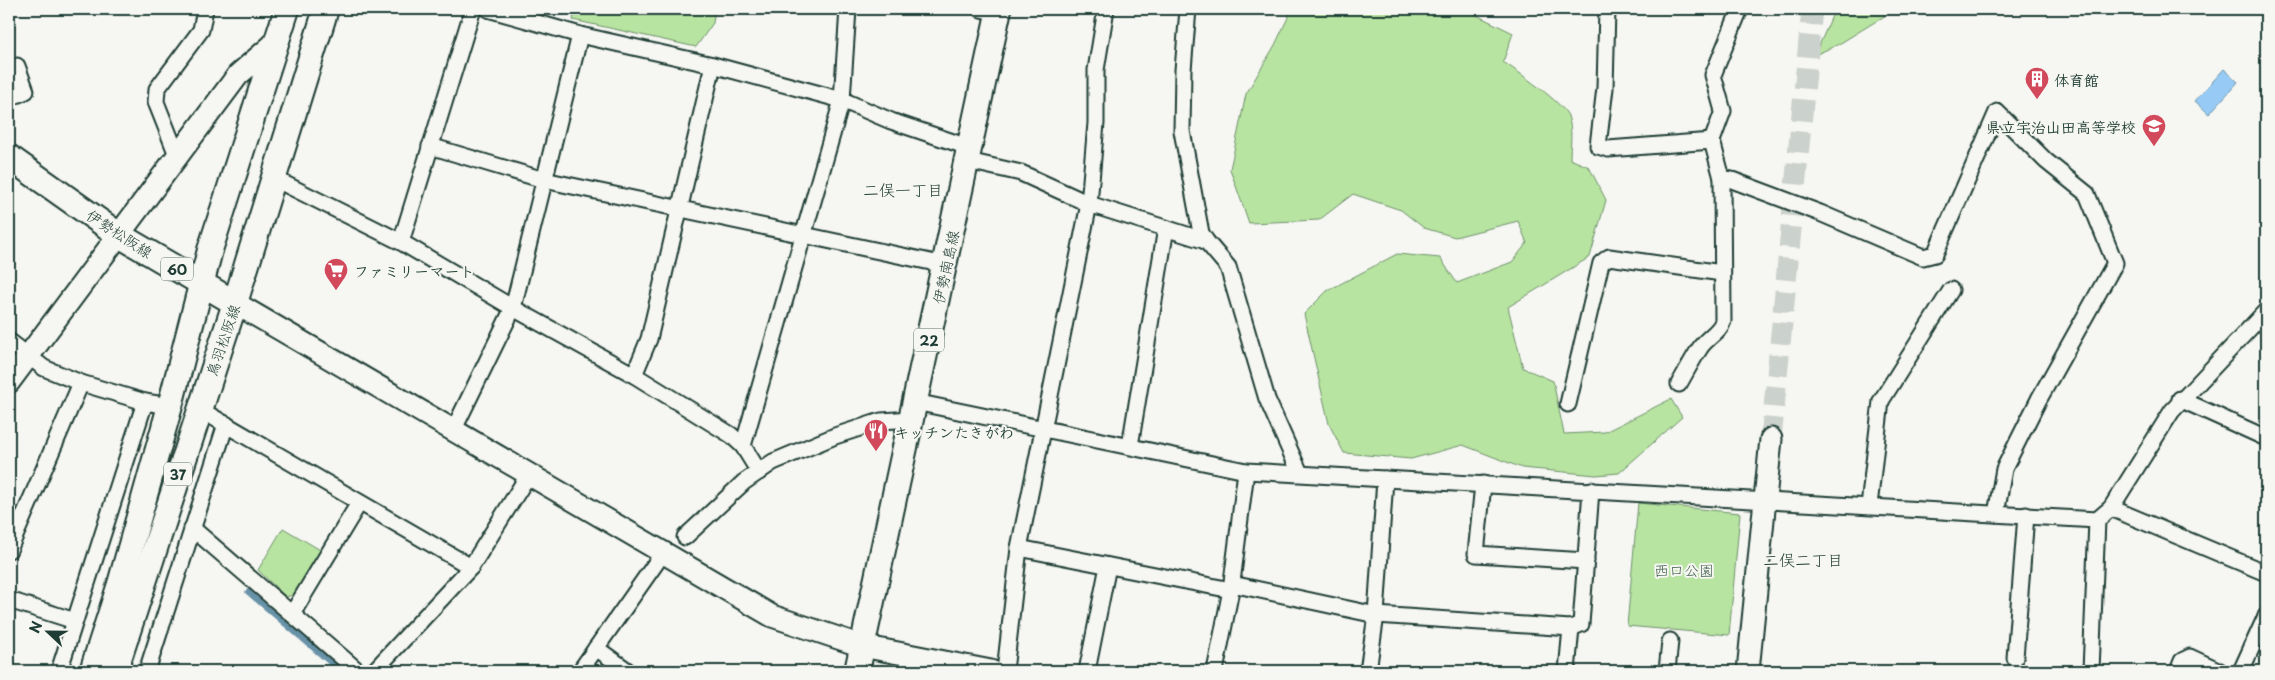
<svg xmlns="http://www.w3.org/2000/svg" width="2275" height="680" font-family="'Playpen Sans','Klee One',sans-serif">
<style>
.green{fill:#b8e4a1;stroke:#6c906a}
.water{fill:#97cbf5;stroke:#6792a8}
.lines{fill:none;stroke-linecap:round;stroke-linejoin:round}
.stream{stroke:#6792a8;stroke-width:5.5}
.secondary-tunnel{stroke:#cbd1cc;stroke-width:21;stroke-dasharray:21 11;stroke-linecap:butt}
.street-casing{stroke:#1f3d34;stroke-width:19}
.secondary-casing{stroke:#1f3d34;stroke-width:25}
.primary-casing{stroke:#1f3d34;stroke-width:28}
.street{stroke:#f6f6f2;stroke-width:15}
.secondary{stroke:#f6f6f2;stroke-width:21}
.primary{stroke:#f6f6f2;stroke-width:24}
.labels{text-anchor:middle;dominant-baseline:central;stroke-width:4;stroke-linejoin:round;paint-order:stroke}
.shield{fill:#f6f6f2;stroke:#60746d;stroke-width:1}
.shield-label{font-size:14px;font-weight:bold;fill:#1f3d34}
.poi-label{font-size:15px;font-weight:bold;fill:#1f3d34;stroke:#f6f6f2;text-anchor:start}
.street-label{font-size:15px;fill:#1f3d34;stroke:#f6f6f2}
.park-label{font-size:15px;fill:#3e5e4a;stroke:#f6f6f2}
.neighbourhood-label{font-size:16px;fill:#1f3d34;stroke:#f6f6f2}
</style>
<rect width="100%" height="100%" fill="#f6f6f2"/>
<filter id="ink" filterUnits="userSpaceOnUse"><feTurbulence type="fractalNoise" baseFrequency=".02" numOctaves="2"/><feDisplacementMap in="SourceGraphic" scale="10" xChannelSelector="R" yChannelSelector="G"/><feConvolveMatrix kernelMatrix="1 2 1 2 8 2 1 2 1" color-interpolation-filters="sRGB"/></filter>
<g filter="url(#ink)">
<!-- green -->
<g class="green">
<polygon points="575,9 715,9 713,23 696,47 573,20"/>
<path d="M1292,9H1464L1513,33L1503,62C1516,70 1564,104 1568,116C1573,130 1570,145 1570,159L1589,167L1606,200L1590,257L1508,307L1523,368L1553,381L1564,434L1605,432L1671,399L1682,417L1619,473L1596,475L1522,468L1463,445L1411,459L1344,453L1329,424L1304,314L1327,291L1397,254L1440,258L1457,283L1512,262L1527,243L1518,221L1455,237L1424,228L1401,210L1353,194L1319,220L1249,223L1230,169L1237,137L1246,94L1275,45Z"/>
<polygon points="1835,9 1896,9 1839,44 1815,55"/>
<polygon points="1638,503 1740,513 1729,635 1627,626"/>
<polygon points="283,528 322,551 296,594 286,597 258,570"/>
</g>
<!-- water -->
<polygon class="water" points="2224,69 2238,82 2209,114 2195,101"/>
<g class="lines">
<!-- stream -->
<polyline class="stream" points="248,592 340,671"/>
<!-- secondary-tunnel -->
<polyline class="secondary-tunnel" points="1771,439 1812,9"/>
<defs>
<g id="street">
<polyline points="488,9 580,35 713,65 842,100 891,121 971,148"/>
<polyline points="981,9 998,13"/>
<polyline points="1188,9 1183,70 1182,131 1201,233 1206,241 1228,267 1267,399 1300,473"/>
<polyline points="1607,9 1605,88 1598,146 1608,149 1712,141"/>
<polyline points="1740,9 1713,75 1723,111 1712,141 1722,178 1732,180 1820,213 1923,257 1935,254 1997,112 2046,161 2087,194 2115,263 2039,399 2004,469 1996,514"/>
<polyline points="9,98 26,91 17,66"/>
<polyline points="430,146 544,180 945,265"/>
<polyline points="177,155 156,102 157,89 201,30 205,9"/>
<polyline points="968,161 1021,173 1089,204 1206,241"/>
<polyline points="273,178 401,242 513,308 634,375 731,435 743,446"/>
<polyline points="401,242 473,9"/>
<polyline points="9,341 44,368 81,383 145,402"/>
<polyline points="634,375 649,339 713,65"/>
<path d="M1679,384C1686,372 1692,360 1700,348C1706,338 1720,332 1723,321L1722,178"/>
<polyline points="2180,399 2266,438"/>
<polyline points="915,402 1246,471 2097,520 2111,508 2172,411 2266,311"/>
<polyline points="1568,404 1601,263 1609,257 1722,273"/>
<polyline points="199,409 471,567"/>
<polyline points="454,429 513,308 580,35"/>
<polyline points="1130,446 1166,228"/>
<polyline points="759,472 743,446 842,100 848,9"/>
<polyline points="1483,484 1476,554 1586,561"/>
<polyline points="1869,506 1881,401 1951,290"/>
<polyline points="2111,508 2266,573"/>
<polyline points="192,528 358,671"/>
<polyline points="685,537 744,482 773,462 835,436 881,421 912,419"/>
<polyline points="1019,548 1231,590"/>
<polyline points="9,550 81,383"/>
<polyline points="1232,584 1376,615 1571,628"/>
<polyline points="9,600 75,621"/>
<polyline points="292,614 359,503"/>
<polyline points="596,648 628,671"/>
<polyline points="2015,658 2026,515"/>
<polyline points="59,671 145,402 170,406"/>
<polyline points="147,671 226,424"/>
<polyline points="374,671 471,567 529,474"/>
<polyline points="580,671 663,553"/>
<polyline points="1005,671 1019,548 1089,204 1096,123 1096,70 1106,9"/>
<polyline points="1087,671 1108,566"/>
<polyline points="1215,671 1231,590 1246,471"/>
<polyline points="1368,671 1376,615 1385,479"/>
<polyline points="1567,671 1571,628 1581,624 1591,490"/>
<polyline points="1667,671 1670,641"/>
<polyline points="2091,671 2097,520"/>
<polyline points="2178,671 2182,661 2190,657 2220,671"/>
<polyline points="2241,671 2266,616"/>
</g>
<g id="secondary">
<polyline points="235,303 772,616 862,646 991,671"/>
<polyline points="9,382 238,75 276,42"/>
<polyline points="1748,671 1771,439"/>
</g>
<g id="primary">
<polyline points="9,157 119,235 235,303"/>
<polyline points="92,671 120,584 170,406 210,250 287,9"/>
<polyline points="115,671 235,303 326,9"/>
<polyline points="857,671 999,9"/>
</g>
</defs>
<!-- street casing -->
<use href="#street" class="street-casing"/>
<!-- secondary casing -->
<use href="#secondary" class="secondary-casing"/>
<!-- primary casing -->
<use href="#primary" class="primary-casing"/>
<!-- street -->
<use href="#street" class="street"/>
<!-- secondary -->
<use href="#secondary" class="secondary"/>
<!-- primary -->
<use href="#primary" class="primary"/>
</g>
</g>
<!-- icons -->
<defs>
<symbol id="building-pin" viewBox="-11 -11 22 30"><path d="M0 17L-7.5 6A9.5 9.5 0 1 1 7.5 6Z" fill="#d1495b" stroke="#f6f6f2"/><path d="M-4-6H4V6H1V3H-1V6H-4ZM-2.5-4.3h1.7v1.8h-1.7ZM.8-4.3h1.7v1.8H.8ZM-2.5-1h1.7V.8h-1.7ZM.8-1h1.7V.8H.8Z" fill="#fff"/></symbol>
<symbol id="school-pin" viewBox="-11 -11 22 30"><path d="M0 17L-7.5 6A9.5 9.5 0 1 1 7.5 6Z" fill="#d1495b" stroke="#f6f6f2"/><path d="M0-5L7-2L0 1L-7-2ZM-4 1L0 2.5L4 1V4Q0 6-4 4Z" fill="#fff"/></symbol>
<symbol id="supermarket-pin" viewBox="-11 -11 22 30"><path d="M0 17L-7.5 6A9.5 9.5 0 1 1 7.5 6Z" fill="#d1495b" stroke="#f6f6f2"/><path d="M-6-5.5h2.5l.6 2H6L4.5 2H-2.5L-4.4-4H-6ZM-1.5 3.2a1.3 1.3 0 1 0 .1 0ZM3 3.2a1.3 1.3 0 1 0 .1 0Z" fill="#fff"/></symbol>
<symbol id="restaurant-pin" viewBox="-11 -11 22 30"><path d="M0 17L-7.5 6A9.5 9.5 0 1 1 7.5 6Z" fill="#d1495b" stroke="#f6f6f2"/><path d="M-5-6h1v4h1v-4h1v4h1v-4h1v5L-1.5 .5V6h-2V.5L-5-1ZM5-6V6H3V1.5H1.5Q1.5-4 5-6Z" fill="#fff"/></symbol>
</defs>
<g fill-rule="evenodd">
<use href="#building-pin" x="2023" y="65" width="28" height="38"/>
<use href="#school-pin" x="2140" y="112" width="28" height="38"/>
<use href="#supermarket-pin" x="322" y="256" width="28" height="38"/>
<use href="#restaurant-pin" x="862" y="417" width="28" height="38"/>
</g>
<g class="labels">
<!-- shield labels -->
<g class="shield">
<rect x="161" y="257.5" width="32" height="23" rx="4"/>
<rect x="914" y="328.5" width="30" height="23" rx="4"/>
<rect x="164" y="462.5" width="28" height="23" rx="4"/>
</g>
<g class="shield-label">
<text x="177" y="269">60</text>
<text x="929" y="340">22</text>
<text x="178" y="474">37</text>
</g>
<!-- poi labels -->
<g class="poi-label">
<text x="2054" y="79">体育館</text>
<text x="2136" y="126" text-anchor="end">県立宇治山田高等学校</text>
<text x="354" y="270">ファミリーマート</text>
<text x="894" y="431">キッチンたきがわ</text>
</g>
<!-- street labels -->
<g class="street-label">
<text transform="translate(120 233) rotate(33)">伊勢松阪線</text>
<text transform="translate(945 267) rotate(-78)">伊勢南島線</text>
<text transform="translate(222 340) rotate(-71)">鳥羽松阪線</text>
</g>
<!-- park labels -->
<g class="park-label">
<text x="1684" y="569">西口公園</text>
</g>
<!-- neighbourhood labels -->
<g class="neighbourhood-label">
<text x="903" y="189">二俣一丁目</text>
<text x="1803" y="559">二俣二丁目</text>
</g>
</g>
<!-- margin -->
<rect width="2275" height="680" fill="none" stroke="#f6f6f2" stroke-width="30"/>
<rect x="15" y="15" width="2245" height="650" fill="none" stroke="#1f3d34" stroke-width="2" filter="url(#ink)"/>
<!-- north arrow -->
<g transform="translate(48 632) rotate(292)" stroke="#f6f6f2" stroke-width="4" paint-order="stroke">
<path d="M0-4L9 19L0 12L-9 19Z" fill="#1f3d34"/>
<text y="-8" font-size="14" font-weight="bold" text-anchor="middle" fill="#1f3d34">N</text>
</g>
</svg>
